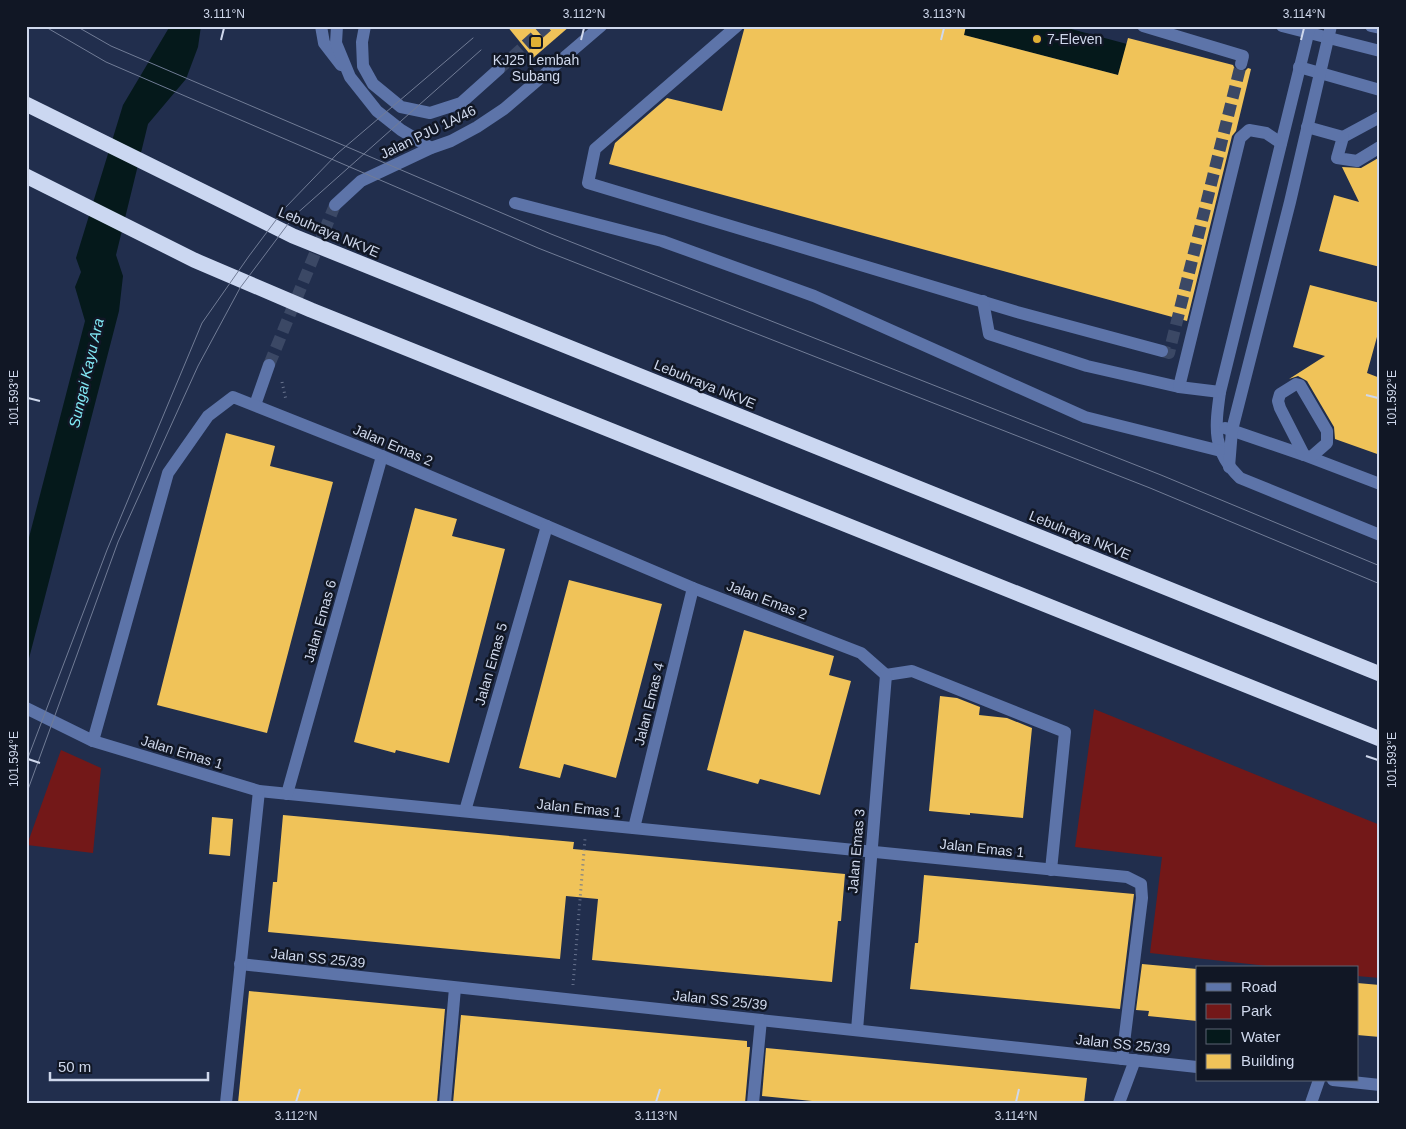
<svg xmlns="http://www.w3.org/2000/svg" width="1406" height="1129" font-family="Arial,sans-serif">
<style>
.green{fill:#731818}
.water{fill:#05191b}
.building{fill:#f0c359}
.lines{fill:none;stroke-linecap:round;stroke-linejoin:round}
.minor-tunnel{stroke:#3b4865;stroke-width:12;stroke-dasharray:12 6;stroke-linecap:butt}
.path{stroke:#68738e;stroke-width:3;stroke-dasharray:1 4;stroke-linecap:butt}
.minor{stroke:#5d74a9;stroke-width:12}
.highway{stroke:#cbd7f1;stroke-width:15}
.tram{stroke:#717c96;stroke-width:1}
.ticks{fill:none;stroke:#cfd8ec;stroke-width:2}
.poi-dot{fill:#e0b034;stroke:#111725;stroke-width:2}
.labels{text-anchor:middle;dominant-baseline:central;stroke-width:5;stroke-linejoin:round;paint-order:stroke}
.poi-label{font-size:14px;fill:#cfd8ec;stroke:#111725;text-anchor:start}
.street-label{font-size:14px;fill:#cfd8ec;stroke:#111725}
.water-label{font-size:15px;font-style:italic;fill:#82e9f6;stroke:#111725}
.neatline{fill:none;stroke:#cfd8ec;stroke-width:2}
.ticks-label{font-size:12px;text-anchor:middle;fill:#cfd8ec}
</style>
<rect width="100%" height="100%" fill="#212e4d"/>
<!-- green -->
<g class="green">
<polygon points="1094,709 1380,825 1380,978 1357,976 1357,968 1285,968 1150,953 1162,857 1075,847"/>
<polygon points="61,750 101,768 93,853 27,845"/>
</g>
<!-- water -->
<g class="water">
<polygon points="170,26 201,26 198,47 186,79 148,124 116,255 123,276 119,311 26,670 26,549 85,321 75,287 81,272 76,258 123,105"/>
<polygon points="966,26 1060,26 1127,44 1118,75 964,35"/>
</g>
<!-- building -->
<g class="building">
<polygon points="507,26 570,26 533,58"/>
<polygon points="745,26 966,26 964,35 1118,75 1128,38 1233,65 1235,69 1239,72 1244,72 1248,68 1251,69 1236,131 1232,136 1187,321 609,164 615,143 667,98 722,111"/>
<polygon points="1380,157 1380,267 1319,251 1334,195 1359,202 1342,167 1361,168"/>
<polygon points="1310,285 1380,303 1380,326 1367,373 1380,378 1380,455 1335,439 1334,427 1307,381 1298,376 1289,379 1325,356 1293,347"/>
<polygon points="226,433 275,446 270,466 333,482 267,733 157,705"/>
<polygon points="415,508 457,519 452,536 505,549 449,763 396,750 395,753 354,742"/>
<polygon points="569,580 662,604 616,778 564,764 560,778 519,768"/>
<polygon points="744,630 834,656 829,675 851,681 820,795 760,779 758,784 707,770"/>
<polygon points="940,696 957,698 980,707 979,715 1007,718 1032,728 1023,818 970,813 970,815 929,811"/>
<polygon points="283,815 574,842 573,849 845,874 841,921 838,921 832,982 592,960 598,899 566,896 560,959 268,932 273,882 277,882"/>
<polygon points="212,817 233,819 230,856 209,854"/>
<polygon points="924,875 1134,894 1120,1009 910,989 915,943 918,943"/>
<polygon points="1142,964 1197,969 1197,1021 1148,1016 1149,1011 1136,1010"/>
<polygon points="1357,983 1380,985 1380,1037 1357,1035"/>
<polygon points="249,991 445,1009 437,1103 238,1103"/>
<polygon points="461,1015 747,1041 747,1047 750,1047 745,1103 453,1103"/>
<polygon points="766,1048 1087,1078 1084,1103 832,1103 762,1096"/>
</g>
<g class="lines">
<!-- minor-tunnel -->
<g class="minor-tunnel">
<polyline points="499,69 547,26"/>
<polyline points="1162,351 1169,353 1241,64"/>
<polyline points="269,365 335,205"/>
</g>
<!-- path -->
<g class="path">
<polyline points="282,382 286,400"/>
<polyline points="573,985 585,839"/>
</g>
<!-- minor -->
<g class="minor">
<polyline points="321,26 324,43 341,65"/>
<polyline points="337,26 336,43 350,77 377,111 401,130 431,148"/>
<polyline points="365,26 362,42 363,66 373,84 401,107 430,113 461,103 499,69"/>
<polyline points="737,26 595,149 588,183 1017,312 1162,351"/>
<polyline points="1143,26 1243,56 1241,64"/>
<polyline points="1282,26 1380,51"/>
<path d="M1310,26L1220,392C1215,428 1212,451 1240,478L1380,535"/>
<polyline points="1371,26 1380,28"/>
<polyline points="1299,67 1380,90"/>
<polyline points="1380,117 1343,137 1337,158 1357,161 1380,147"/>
<polyline points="1307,127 1343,137"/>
<polyline points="515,203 662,241 814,296 1085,417 1221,451"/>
<polyline points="335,205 361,181 431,148 451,141 477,127 504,109 601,26"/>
<polyline points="983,301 989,334 1087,366 1179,387 1220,392"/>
<polyline points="1179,387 1240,138 1249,130 1266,133 1281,143"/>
<polyline points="255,405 269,365"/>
<polyline points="1225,428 1304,455 1380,484"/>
<polyline points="1304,455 1280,408 1278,401 1280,394 1296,384 1300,385 1327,431 1327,443 1311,457"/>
<polyline points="1229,467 1232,430 1290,202 1331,26"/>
<polyline points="886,675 912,671 1065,732 1051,870"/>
<polyline points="26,708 93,741 259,791 1127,877 1141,884 1142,898 1122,1059"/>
<polyline points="93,741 168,473 208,416 233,397 382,456 693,588 861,653 886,675"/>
<polyline points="287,794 382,456"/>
<polyline points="465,811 547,526"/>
<polyline points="634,828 693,588"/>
<polyline points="240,964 1197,1067"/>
<polyline points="857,1030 886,675"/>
<polyline points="1333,1080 1380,1085"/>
<polyline points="226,1103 259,791"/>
<polyline points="445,1103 455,988"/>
<polyline points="753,1103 761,1020"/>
<polyline points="1119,1103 1135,1060"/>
<polyline points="1311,1103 1319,1080"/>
</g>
<!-- highway -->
<g class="highway">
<polyline points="26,104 293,236 1380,674"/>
<polyline points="26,176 194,260 311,310 1380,739"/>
</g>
<!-- tram -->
<g class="tram">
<polyline points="44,26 106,62 538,248 1150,488 1380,584"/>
<polyline points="76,26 111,46 551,234 1161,475 1380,566"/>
<polyline points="26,763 107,550 202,323 249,256 285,208 338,153 473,38"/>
<polyline points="26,795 118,542 198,366 240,288 294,216 481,50"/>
</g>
</g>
<!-- ticks -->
<path class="ticks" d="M221,40L224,28M581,40L584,28M941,40L944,28M1301,40L1304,28M1366,395L1378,398M28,398L40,401M1366,756L1378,760M28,759L40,763M296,1102L300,1089M656,1102L660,1089M1016,1102L1019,1089"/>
<!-- markers -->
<g class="poi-dot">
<circle cx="1037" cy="39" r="5"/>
<rect x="530" y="36" width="12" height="12" rx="2.5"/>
</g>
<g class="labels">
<!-- poi labels -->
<g class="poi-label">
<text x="1047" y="39">7-Eleven</text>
<text x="536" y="60" text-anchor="middle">KJ25 Lembah<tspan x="536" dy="16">Subang</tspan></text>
</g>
<!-- street labels -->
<g class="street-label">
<text transform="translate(428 132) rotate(-26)">Jalan PJU 1A/46</text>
<text transform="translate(329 232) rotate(23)">Lebuhraya NKVE</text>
<text transform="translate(705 384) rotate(22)">Lebuhraya NKVE</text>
<text transform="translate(393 445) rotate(23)">Jalan Emas 2</text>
<text transform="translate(1080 535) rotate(22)">Lebuhraya NKVE</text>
<text transform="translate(767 600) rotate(21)">Jalan Emas 2</text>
<text transform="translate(320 621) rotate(-74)">Jalan Emas 6</text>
<text transform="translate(491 664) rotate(-74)">Jalan Emas 5</text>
<text transform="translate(649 704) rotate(-76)">Jalan Emas 4</text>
<text transform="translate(182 752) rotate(17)">Jalan Emas 1</text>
<text transform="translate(579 808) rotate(6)">Jalan Emas 1</text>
<text transform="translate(982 848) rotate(6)">Jalan Emas 1</text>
<text transform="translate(856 851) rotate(-85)">Jalan Emas 3</text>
<text transform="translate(318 958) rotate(6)">Jalan SS 25/39</text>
<text transform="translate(720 1000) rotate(6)">Jalan SS 25/39</text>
<text transform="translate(1123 1044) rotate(6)">Jalan SS 25/39</text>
</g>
<!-- water labels -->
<g class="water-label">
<text transform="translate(86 373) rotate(-77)">Sungai Kayu Ara</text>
</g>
</g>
<!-- border -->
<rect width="1406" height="1129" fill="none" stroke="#111725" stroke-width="55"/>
<!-- legend -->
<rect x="1196" y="966" width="162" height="115" fill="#111725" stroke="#5d6475"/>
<rect x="1206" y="983" width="25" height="8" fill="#5d74a9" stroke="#5d6475"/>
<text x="1241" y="992" font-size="15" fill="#cfd8ec">Road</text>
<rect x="1206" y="1004" width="25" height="15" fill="#731818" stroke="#5d6475"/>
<text x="1241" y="1016" font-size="15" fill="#cfd8ec">Park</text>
<rect x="1206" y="1029" width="25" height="15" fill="#05191b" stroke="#5d6475"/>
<text x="1241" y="1042" font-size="15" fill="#cfd8ec">Water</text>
<rect x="1206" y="1054" width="25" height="15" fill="#f0c359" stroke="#5d6475"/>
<text x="1241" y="1066" font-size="15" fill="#cfd8ec">Building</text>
<!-- scale -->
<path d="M50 1072v8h158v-8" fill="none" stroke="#cfd8ec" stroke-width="2.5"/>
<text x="58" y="1072" font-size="15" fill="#cfd8ec" stroke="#111725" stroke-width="4" paint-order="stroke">50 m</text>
<rect x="28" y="28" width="1350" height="1074" class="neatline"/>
<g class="ticks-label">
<text x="224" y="18">3.111°N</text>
<text x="584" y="18">3.112°N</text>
<text x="944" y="18">3.113°N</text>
<text x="1304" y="18">3.114°N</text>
<text transform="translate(14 398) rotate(-90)" y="4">101.593°E</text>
<text transform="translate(1392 398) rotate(-90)" y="4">101.592°E</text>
<text transform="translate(14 759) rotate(-90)" y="4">101.594°E</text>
<text transform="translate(1392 760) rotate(-90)" y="4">101.593°E</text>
<text x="296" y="1120">3.112°N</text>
<text x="656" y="1120">3.113°N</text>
<text x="1016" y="1120">3.114°N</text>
</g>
</svg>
